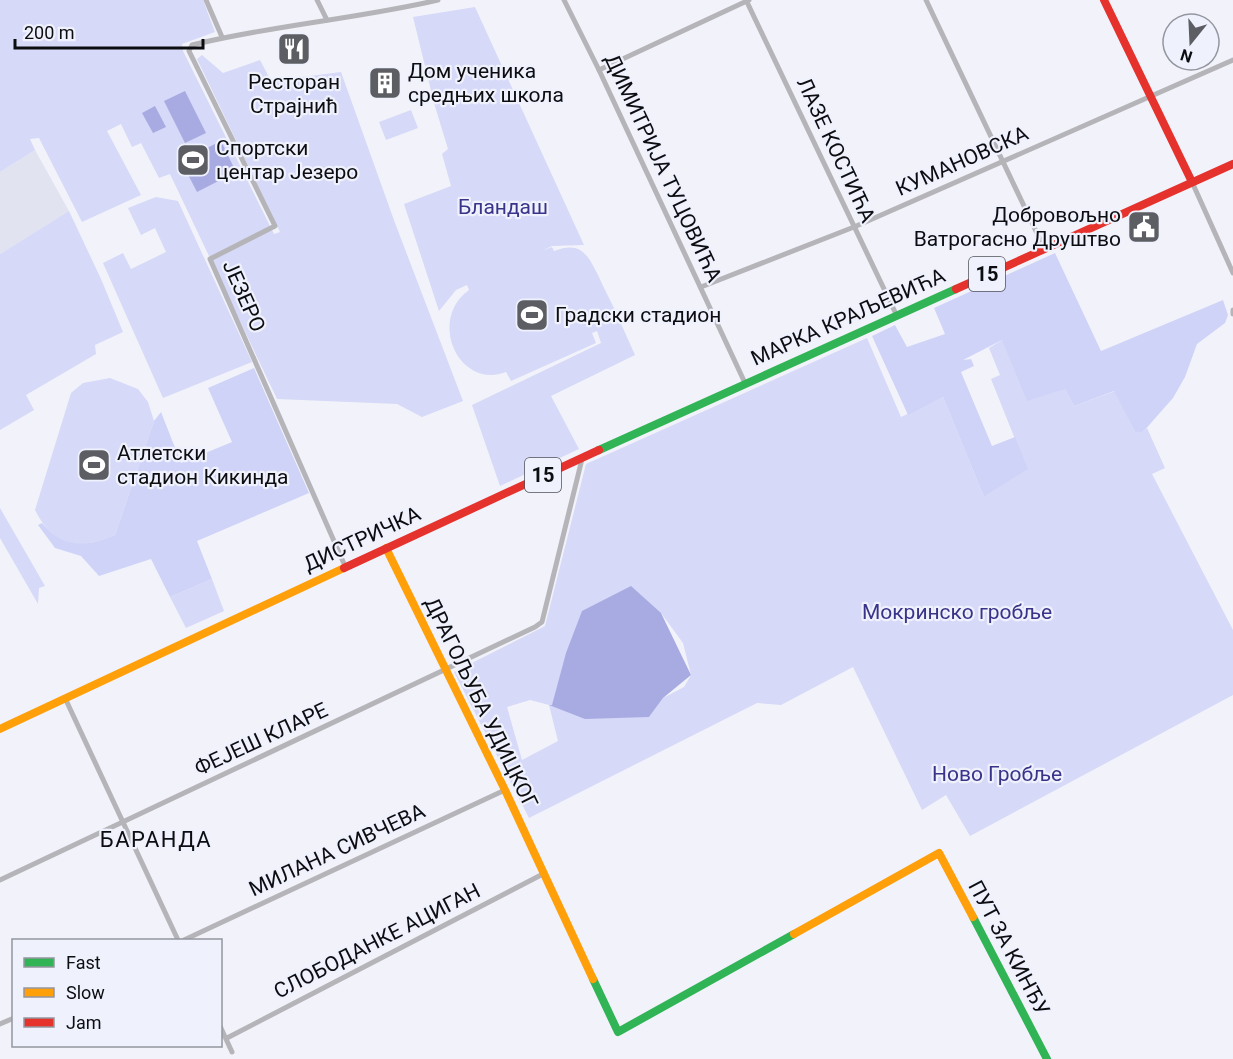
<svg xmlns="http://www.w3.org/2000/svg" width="1233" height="1059" font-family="Roboto,sans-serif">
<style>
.built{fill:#e1e3f1}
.green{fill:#d6d9f7;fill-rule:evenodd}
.forest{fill:#d0d3f8}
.water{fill:#a8abe2}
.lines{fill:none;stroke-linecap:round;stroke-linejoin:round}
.street{stroke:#b5b5b9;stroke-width:5}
.fast{stroke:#30b455;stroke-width:8}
.slow{stroke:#ff9f0a;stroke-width:8}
.jam{stroke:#e5322d;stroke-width:8}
.labels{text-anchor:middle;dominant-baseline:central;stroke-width:4.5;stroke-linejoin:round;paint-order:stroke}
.shield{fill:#eff1fd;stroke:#505158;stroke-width:1.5}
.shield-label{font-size:20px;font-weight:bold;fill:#0c0d11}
.poi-label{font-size:21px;fill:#0c0d11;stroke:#eff1fd;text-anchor:start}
.street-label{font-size:21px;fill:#0c0d11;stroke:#eff1fd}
.park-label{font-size:21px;fill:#39338a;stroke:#eff1fd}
.neighbourhood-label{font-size:22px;letter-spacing:1.5px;fill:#0c0d11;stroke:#eff1fd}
</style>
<rect width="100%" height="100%" fill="#f2f3fa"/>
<!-- built -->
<polygon class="built" points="35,150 69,211 0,254 0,172"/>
<!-- green -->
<g class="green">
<polygon points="0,0 203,0 215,32 182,44 183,51 274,234 280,232 197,59 202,55 223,73 260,60 271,81 341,72 395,223 463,401 422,417 397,404 277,399 170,174 159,178 141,143 132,147 121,124 107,131 141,195 82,222 39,138 30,139 35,150 0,172"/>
<path d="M475,7L584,245L552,246L542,251L552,247L554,251C580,241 587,253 598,275C603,286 609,298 615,310L610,321L618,317L635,355L551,396L579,449L500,486L472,405L601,343L597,331L592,333L596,343L511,381L506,372C459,390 427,320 469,290L467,285L456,290L439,311L404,204L451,186L442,154L448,149L434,103L413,17Z"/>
<polygon points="411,110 418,128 386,140 379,122"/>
<polygon points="156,197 178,201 252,362 163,398 103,263 123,253 131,269 166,252 155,228 141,235 128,208"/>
<polygon points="69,211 101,279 123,332 95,345 96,354 26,395 34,410 0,430 0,254"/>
<path d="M867,338L901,417L943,397L984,497L1027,469L991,379L1000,375L989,348L1002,340L1065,389L1074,406L1115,391L1135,432H1143L1147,428L1165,468L1152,474L1233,630V695L970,836L946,795L922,810L853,667L781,705L757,703L529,818L454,672L545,626L586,464ZM661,613L683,643L691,675L684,687L663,698L649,717L551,706ZM530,700L549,705L558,741L522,760L507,707Z"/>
<path d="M110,378L138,389L148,402L154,421L115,535C77,551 54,547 35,510L71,393L83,383Z"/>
<polygon points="0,508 45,586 39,588 38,604 0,538"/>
<polygon points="212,579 224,611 186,628 170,597"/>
</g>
<!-- forest -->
<g class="forest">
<polygon points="1055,253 1101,351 1223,300 1228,315 1225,323 1197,344 1185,377 1173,398 1143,432 1135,432 1114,391 1074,406 1065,389 1027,401 1002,340 963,360 971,359 974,366 961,372 992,446 1015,437 1028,469 984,497 943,397 908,415 872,336 895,325 907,347 945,334 934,308"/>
<path d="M254,368L309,493L197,541L212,579L170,597L151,559L99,576L81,556L55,548L38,525L42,523C63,549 86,547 115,535L154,421L161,412L181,463L232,442L208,388Z"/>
</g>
<!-- water -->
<g class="water">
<polygon points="185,91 206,133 185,143 164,101"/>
<polygon points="155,106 166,127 153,133 142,113"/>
<polygon points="221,141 236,172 197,192 181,161"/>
<polygon points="631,586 661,613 691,675 663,698 649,717 585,719 549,705 552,705 566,653 582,611"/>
</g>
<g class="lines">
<!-- street -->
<g class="street">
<polyline points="206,0 222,37"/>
<polyline points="317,0 327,20"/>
<polyline points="564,0 599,70 745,383"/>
<polyline points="746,0 896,314"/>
<polyline points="926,0 1044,248"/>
<polyline points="599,70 749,0"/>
<polyline points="1192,182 1233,273"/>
<polyline points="701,287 854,227 1233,60"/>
<polyline points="1233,310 1233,314"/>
<path d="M345,566L210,259L275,226L189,51L192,45C273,25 357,19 438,0"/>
<polyline points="65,698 178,940"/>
<polyline points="0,880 535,627 542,622 582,459"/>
<polyline points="184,940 505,790"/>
<polyline points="0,1024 14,1018"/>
<polyline points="220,1026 232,1052"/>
<polyline points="227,1038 543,874"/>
</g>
<!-- fast -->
<g class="fast">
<polyline points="599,450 956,289"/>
<polyline points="973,917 1047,1059"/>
<polyline points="593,979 618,1032 794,934"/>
</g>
<!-- slow -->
<g class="slow">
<polyline points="386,548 505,790 593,979"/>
<polyline points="0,729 344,568"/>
<polyline points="794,934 939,853 973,917"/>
</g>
<!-- jam -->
<g class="jam">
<polyline points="1104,0 1192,182"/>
<polyline points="956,289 1233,164"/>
<polyline points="344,568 599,450"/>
</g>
</g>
<!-- icons -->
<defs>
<symbol id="restaurant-square" viewBox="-11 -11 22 22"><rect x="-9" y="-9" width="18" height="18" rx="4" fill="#5c5e63" stroke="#eff1fd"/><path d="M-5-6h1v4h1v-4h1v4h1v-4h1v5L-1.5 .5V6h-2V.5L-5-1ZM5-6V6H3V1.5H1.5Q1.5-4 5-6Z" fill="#fff"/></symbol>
<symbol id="building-square" viewBox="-11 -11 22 22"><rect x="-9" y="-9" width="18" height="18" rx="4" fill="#5c5e63" stroke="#eff1fd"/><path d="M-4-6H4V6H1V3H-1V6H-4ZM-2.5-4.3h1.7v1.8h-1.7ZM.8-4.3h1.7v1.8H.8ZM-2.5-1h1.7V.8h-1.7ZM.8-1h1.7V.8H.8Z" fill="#fff"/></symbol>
<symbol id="stadium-square" viewBox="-11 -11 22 22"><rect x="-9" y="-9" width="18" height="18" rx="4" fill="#5c5e63" stroke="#eff1fd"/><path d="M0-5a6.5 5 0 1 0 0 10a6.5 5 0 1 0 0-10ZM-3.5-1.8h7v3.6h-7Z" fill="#fff"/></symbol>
<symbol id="civic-square" viewBox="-11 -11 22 22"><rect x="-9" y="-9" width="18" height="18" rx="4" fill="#5c5e63" stroke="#eff1fd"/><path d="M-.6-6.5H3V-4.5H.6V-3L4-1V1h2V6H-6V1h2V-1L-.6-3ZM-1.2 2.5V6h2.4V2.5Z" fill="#fff"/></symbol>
</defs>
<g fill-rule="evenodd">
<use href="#restaurant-square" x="275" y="30" width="38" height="38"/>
<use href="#building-square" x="366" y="64" width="38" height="38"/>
<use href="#stadium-square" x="174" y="141" width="38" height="38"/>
<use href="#civic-square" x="1125" y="208" width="38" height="38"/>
<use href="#stadium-square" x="513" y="296" width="38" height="38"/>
<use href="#stadium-square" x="75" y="446" width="38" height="38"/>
</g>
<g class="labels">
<!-- shield labels -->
<g class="shield">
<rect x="969" y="257" width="36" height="34" rx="4.5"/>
<rect x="525" y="458" width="36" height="34" rx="4.5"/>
</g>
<g class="shield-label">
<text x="987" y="274">15</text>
<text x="543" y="475">15</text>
</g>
<!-- poi labels -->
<g class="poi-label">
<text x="408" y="71">Дом ученика<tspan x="408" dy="24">средњих школа</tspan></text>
<text x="294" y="82" text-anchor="middle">Ресторан<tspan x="294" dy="24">Страјнић</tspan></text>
<text x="216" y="148">Спортски<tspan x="216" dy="24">центар Језеро</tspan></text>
<text x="1121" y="215" text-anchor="end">Добровољно<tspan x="1121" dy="24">Ватрогасно Друштво</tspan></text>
<text x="555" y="315">Градски стадион</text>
<text x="117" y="453">Атлетски<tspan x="117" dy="24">стадион Кикинда</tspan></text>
</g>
<!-- street labels -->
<g class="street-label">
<text transform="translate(836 150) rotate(65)">ЛАЗЕ КОСТИЋА</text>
<text transform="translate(962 161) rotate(-24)">КУМАНОВСКА</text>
<text transform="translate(663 168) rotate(65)">ДИМИТРИЈА ТУЦОВИЋА</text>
<text transform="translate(244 296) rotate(66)">ЈЕЗЕРО</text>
<text transform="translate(848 317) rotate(-24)">МАРКА КРАЉЕВИЋА</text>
<text transform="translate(362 539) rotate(-25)">ДИСТРИЧКА</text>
<text transform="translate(481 703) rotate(64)">ДРАГОЉУБА УДИЦКОГ</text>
<text transform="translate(261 739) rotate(-25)">ФЕЈЕШ КЛАРЕ</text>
<text transform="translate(337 850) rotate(-25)">МИЛАНА СИВЧЕВА</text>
<text transform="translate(377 941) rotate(-27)">СЛОБОДАНКЕ АЦИГАН</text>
<text transform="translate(1009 948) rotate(62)">ПУТ ЗА КИНЂУ</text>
</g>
<!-- park labels -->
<g class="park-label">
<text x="503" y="207">Бландаш</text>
<text x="957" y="612">Мокринско гробље</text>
<text x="997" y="774">Ново Гробље</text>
</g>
<!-- neighbourhood labels -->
<g class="neighbourhood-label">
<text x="156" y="839">БАРАНДА</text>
</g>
</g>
<!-- legend -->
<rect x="12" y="939" width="210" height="108" fill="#eff1fd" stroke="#94969f" stroke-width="1.5"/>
<rect x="24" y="958" width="30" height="9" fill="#30b455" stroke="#94969f" stroke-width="1.5"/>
<text x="66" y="969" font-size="18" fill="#0c0d11">Fast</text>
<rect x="24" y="988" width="30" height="9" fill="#ff9f0a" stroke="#94969f" stroke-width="1.5"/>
<text x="66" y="999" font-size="18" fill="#0c0d11">Slow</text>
<rect x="24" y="1018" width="30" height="9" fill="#e5322d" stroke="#94969f" stroke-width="1.5"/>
<text x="66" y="1029" font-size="18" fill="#0c0d11">Jam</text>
<!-- north arrow -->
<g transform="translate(1191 42) rotate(198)"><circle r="28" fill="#eff1fd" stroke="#94969f" stroke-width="1.5"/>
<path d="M0-4.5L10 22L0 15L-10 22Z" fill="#5c5e63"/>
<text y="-9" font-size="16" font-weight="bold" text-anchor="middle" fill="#0c0d11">N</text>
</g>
<!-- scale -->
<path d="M15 39v9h188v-9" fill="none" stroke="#0c0d11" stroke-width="3"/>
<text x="24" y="39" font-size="18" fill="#0c0d11" stroke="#eff1fd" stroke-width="4.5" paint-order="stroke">200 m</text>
</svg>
